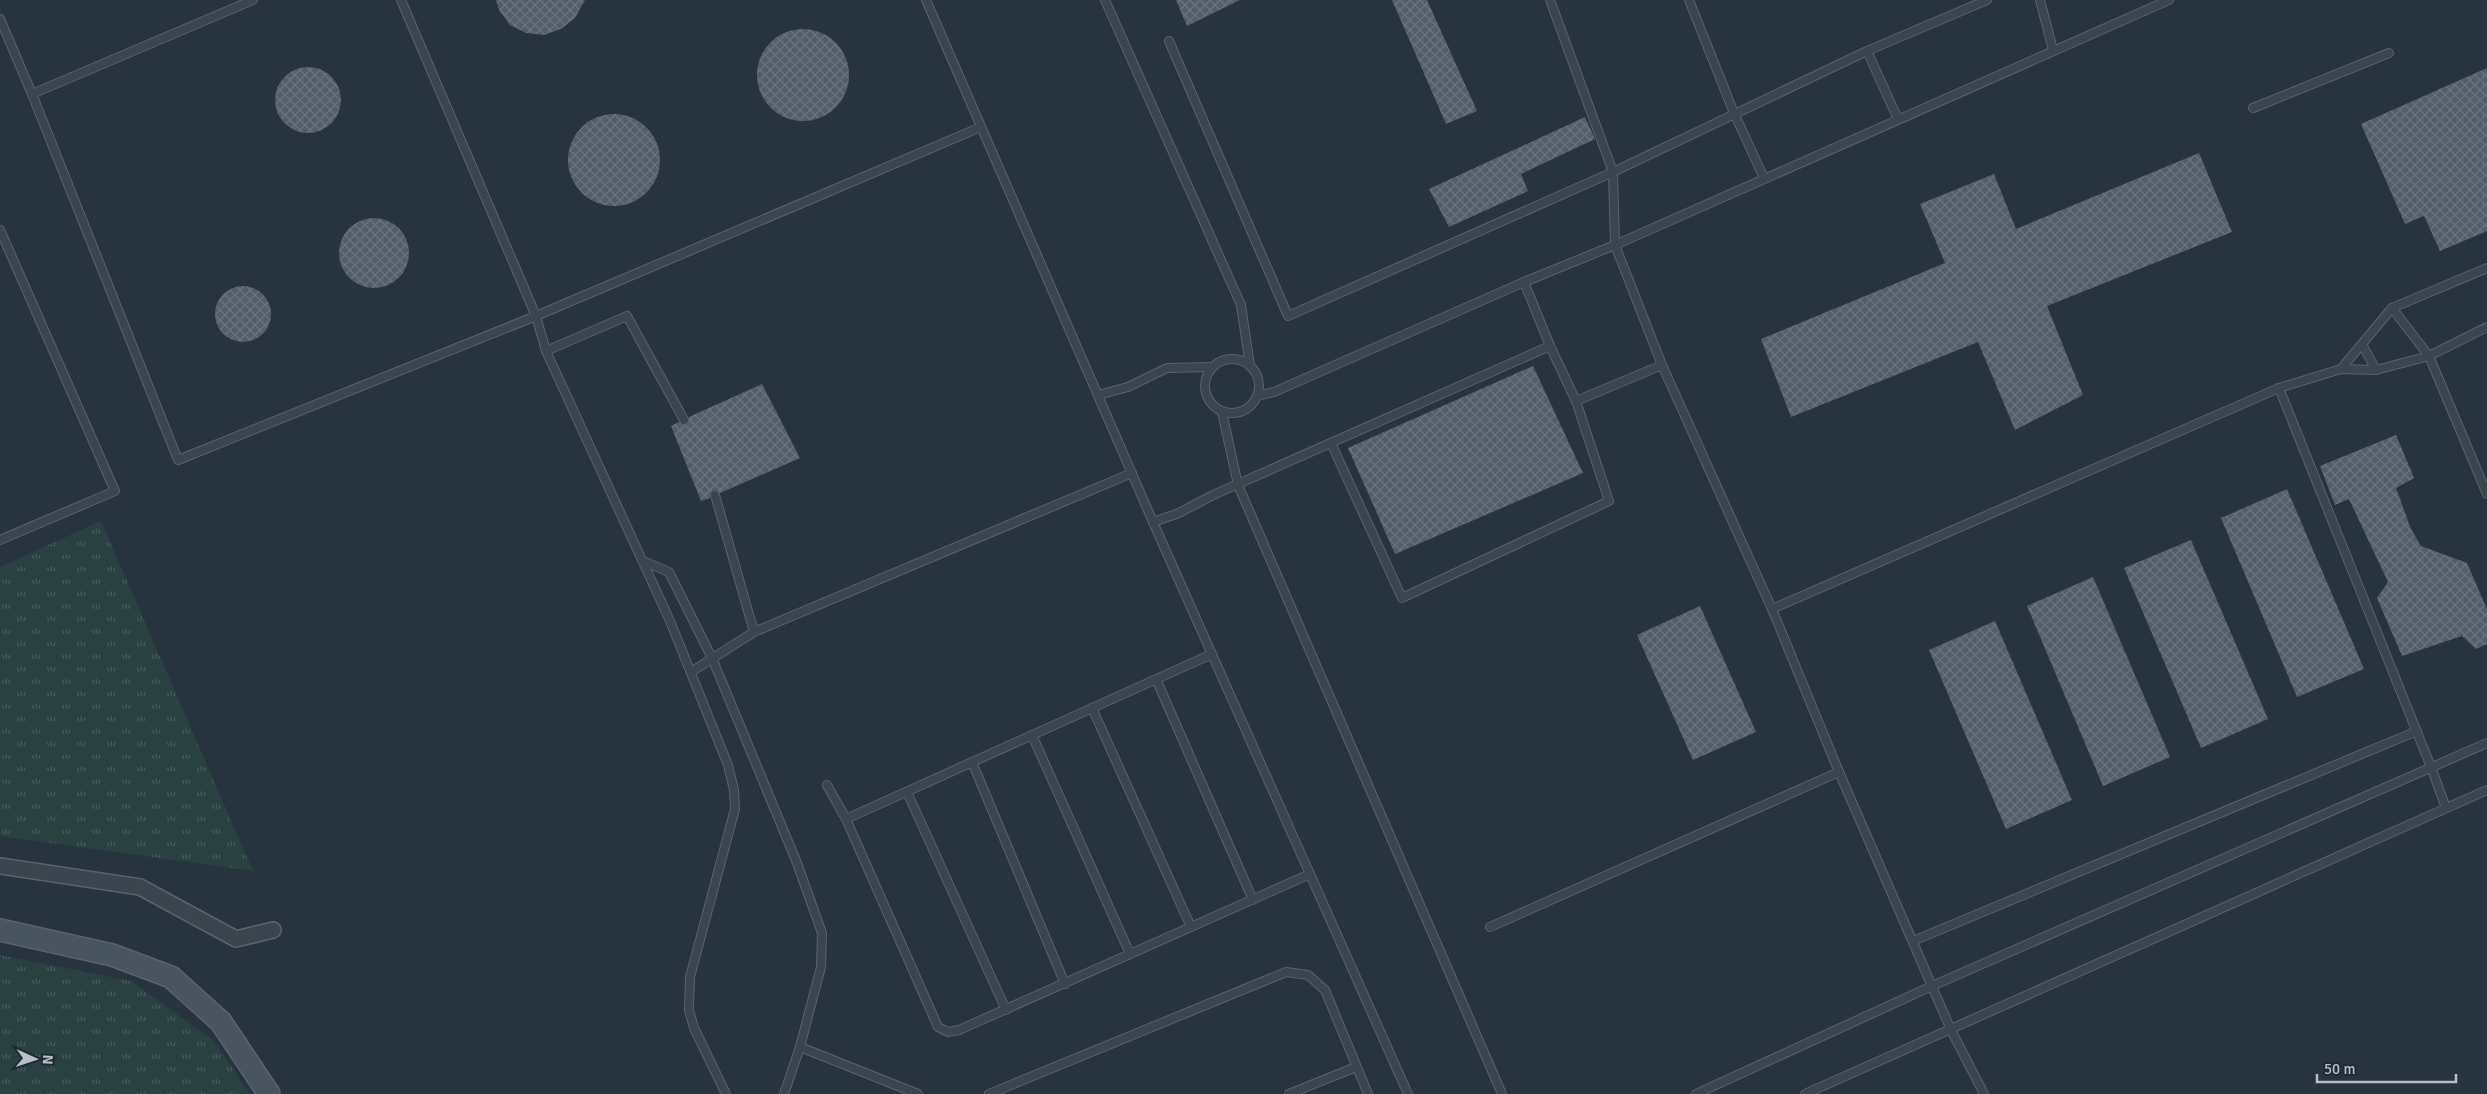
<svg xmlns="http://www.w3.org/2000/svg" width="2487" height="1094" font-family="Signika,sans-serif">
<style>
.grass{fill:url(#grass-tufts)}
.building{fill:url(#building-cross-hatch)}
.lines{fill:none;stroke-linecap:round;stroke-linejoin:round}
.lane-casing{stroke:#59636c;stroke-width:10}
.street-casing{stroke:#59636c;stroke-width:18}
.secondary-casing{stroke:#59636c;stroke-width:24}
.lane{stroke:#3b454f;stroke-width:8}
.street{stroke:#3b454f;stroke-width:15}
.secondary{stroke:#495461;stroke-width:21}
</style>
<defs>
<pattern id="grass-tufts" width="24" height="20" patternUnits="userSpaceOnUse" patternTransform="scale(1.25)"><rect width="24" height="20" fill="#2a4141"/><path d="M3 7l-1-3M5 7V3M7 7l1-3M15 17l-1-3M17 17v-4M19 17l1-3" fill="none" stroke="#475b5b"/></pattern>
<pattern id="building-cross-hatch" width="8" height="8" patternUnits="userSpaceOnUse" patternTransform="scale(1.25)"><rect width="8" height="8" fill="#525e6c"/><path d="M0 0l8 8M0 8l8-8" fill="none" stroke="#697380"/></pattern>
</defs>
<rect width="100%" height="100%" fill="#27333f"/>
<!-- grass -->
<g class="grass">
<polygon points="101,521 253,871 0,836 0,567"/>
<polygon points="0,955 131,981 214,1041 250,1094 0,1094"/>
</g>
<!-- building -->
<g class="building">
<polygon points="496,0 585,0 575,18 561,29 544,35 526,33 510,25 499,10"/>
<polygon points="1176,0 1240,0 1187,26"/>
<polygon points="1392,0 1427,0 1477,111 1446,124"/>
<circle cx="803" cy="75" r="46"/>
<circle cx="308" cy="100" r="33"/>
<polygon points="2487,68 2487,231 2440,251 2424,216 2405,224 2361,124"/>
<circle cx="614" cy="160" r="46"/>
<polygon points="1585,117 1595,139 1521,174 1528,191 1449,227 1429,189"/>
<polygon points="2199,153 2232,232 2047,306 2083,395 2015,430 1978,342 1791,417 1761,339 1945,263 1920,204 1994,174 2016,229"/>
<circle cx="374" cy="253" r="35"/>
<circle cx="243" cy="314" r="28"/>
<polygon points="1533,366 1583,473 1395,554 1348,448"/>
<polygon points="762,384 800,458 720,493 713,490 710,493 710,498 701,501 671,426 679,422 686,425 689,417"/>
<polygon points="2396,435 2414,478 2396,488 2411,529 2421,546 2467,563 2487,609 2487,644 2476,649 2462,636 2402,656 2377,598 2388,582 2349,499 2335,505 2320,466"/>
<polygon points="2287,489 2364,669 2297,697 2221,518"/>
<polygon points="2191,540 2268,719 2201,748 2124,568"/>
<polygon points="2093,577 2170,757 2103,786 2027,606"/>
<polygon points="1700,606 1756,732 1693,760 1637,635"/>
<polygon points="1995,621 2072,800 2006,829 1929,650"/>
</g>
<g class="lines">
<defs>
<g id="lane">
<polyline points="401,0 536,316 546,351 627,316 684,420"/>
<polyline points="926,0 1153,522 1408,1094"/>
<polyline points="1105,0 1241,305 1250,366"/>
<polyline points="1550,0 1613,172 1615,245 1662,365 1772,609 1839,772 1951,1030 1984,1094"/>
<polyline points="1689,0 1734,113 1764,178"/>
<polyline points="2040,0 2053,50"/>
<polyline points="0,19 32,94 178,460 536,316 981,127"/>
<polyline points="1169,41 1288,316 1613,172 1867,51 1987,0"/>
<polyline points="1867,51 1898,119"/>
<polyline points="32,94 253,0"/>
<polyline points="2253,108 2389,53"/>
<polyline points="0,230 115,491 0,540"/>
<polyline points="2392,308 2429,356 2487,494"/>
<polyline points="2362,344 2376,370"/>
<polyline points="546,351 670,621 728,765 734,790 735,809 690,977 689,1010 694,1028 726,1094"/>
<circle cx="1232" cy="386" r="27"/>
<polyline points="2341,369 2392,308 2487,268"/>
<polyline points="2279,388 2431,767 2446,808"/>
<polyline points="1098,395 1128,387 1167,368 1212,367"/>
<polyline points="1257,396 1274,392 1524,282 1615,245 2169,0"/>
<polyline points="1576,401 1662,365"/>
<polyline points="1222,412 1238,485 1502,1094"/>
<polyline points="1331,443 1402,598 1609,501 1576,401 1550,346 1524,282"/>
<polyline points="715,495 754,632 1132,473"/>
<polyline points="1153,522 1179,513 1213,495 1550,346"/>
<polyline points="643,561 669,572 712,658 797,863 822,933 821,967 800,1047 784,1094"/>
<polyline points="1772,609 2279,388 2341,369 2376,370 2429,356 2487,327"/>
<polyline points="691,672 754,632"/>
<polyline points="1156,679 1253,900"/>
<polyline points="1092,708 1191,927"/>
<polyline points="1032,735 1130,954"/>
<polyline points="972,762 1065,984"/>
<polyline points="827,785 846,819 938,1027 948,1032 959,1030 1310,874"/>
<polyline points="907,792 1006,1010"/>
<polyline points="846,819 1212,654"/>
<polyline points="1490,927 1839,772"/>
<polyline points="1913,941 2417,731"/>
<polyline points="800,1047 918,1094"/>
<polyline points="989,1094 1286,972 1308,975 1325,990 1368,1094"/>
<polyline points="1289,1094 1356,1067"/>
<polyline points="1696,1094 1932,986 2487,743"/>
<polyline points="1805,1094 2487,790"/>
</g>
<polyline id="street" points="0,866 140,887 236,939 273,930"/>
<polyline id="secondary" points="0,930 112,955 171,977 221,1022 269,1094"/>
</defs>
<!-- lane casing -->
<use href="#lane" class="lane-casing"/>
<!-- street casing -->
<use href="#street" class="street-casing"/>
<!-- secondary casing -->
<use href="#secondary" class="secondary-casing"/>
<!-- lane -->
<use href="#lane" class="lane"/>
<!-- street -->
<use href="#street" class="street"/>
<!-- secondary -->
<use href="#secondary" class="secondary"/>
</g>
<!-- north arrow -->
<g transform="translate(35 1059) rotate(93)" stroke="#202a34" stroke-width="4" paint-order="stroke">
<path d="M0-4L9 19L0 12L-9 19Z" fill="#b7c0c9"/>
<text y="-8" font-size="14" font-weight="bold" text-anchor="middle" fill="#b7c0c9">N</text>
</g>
<!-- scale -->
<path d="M2317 1074v8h139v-8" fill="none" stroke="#b7c0c9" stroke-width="2.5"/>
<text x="2324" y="1074" font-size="15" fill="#b7c0c9" stroke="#202a34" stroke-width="4" paint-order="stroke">50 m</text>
</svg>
